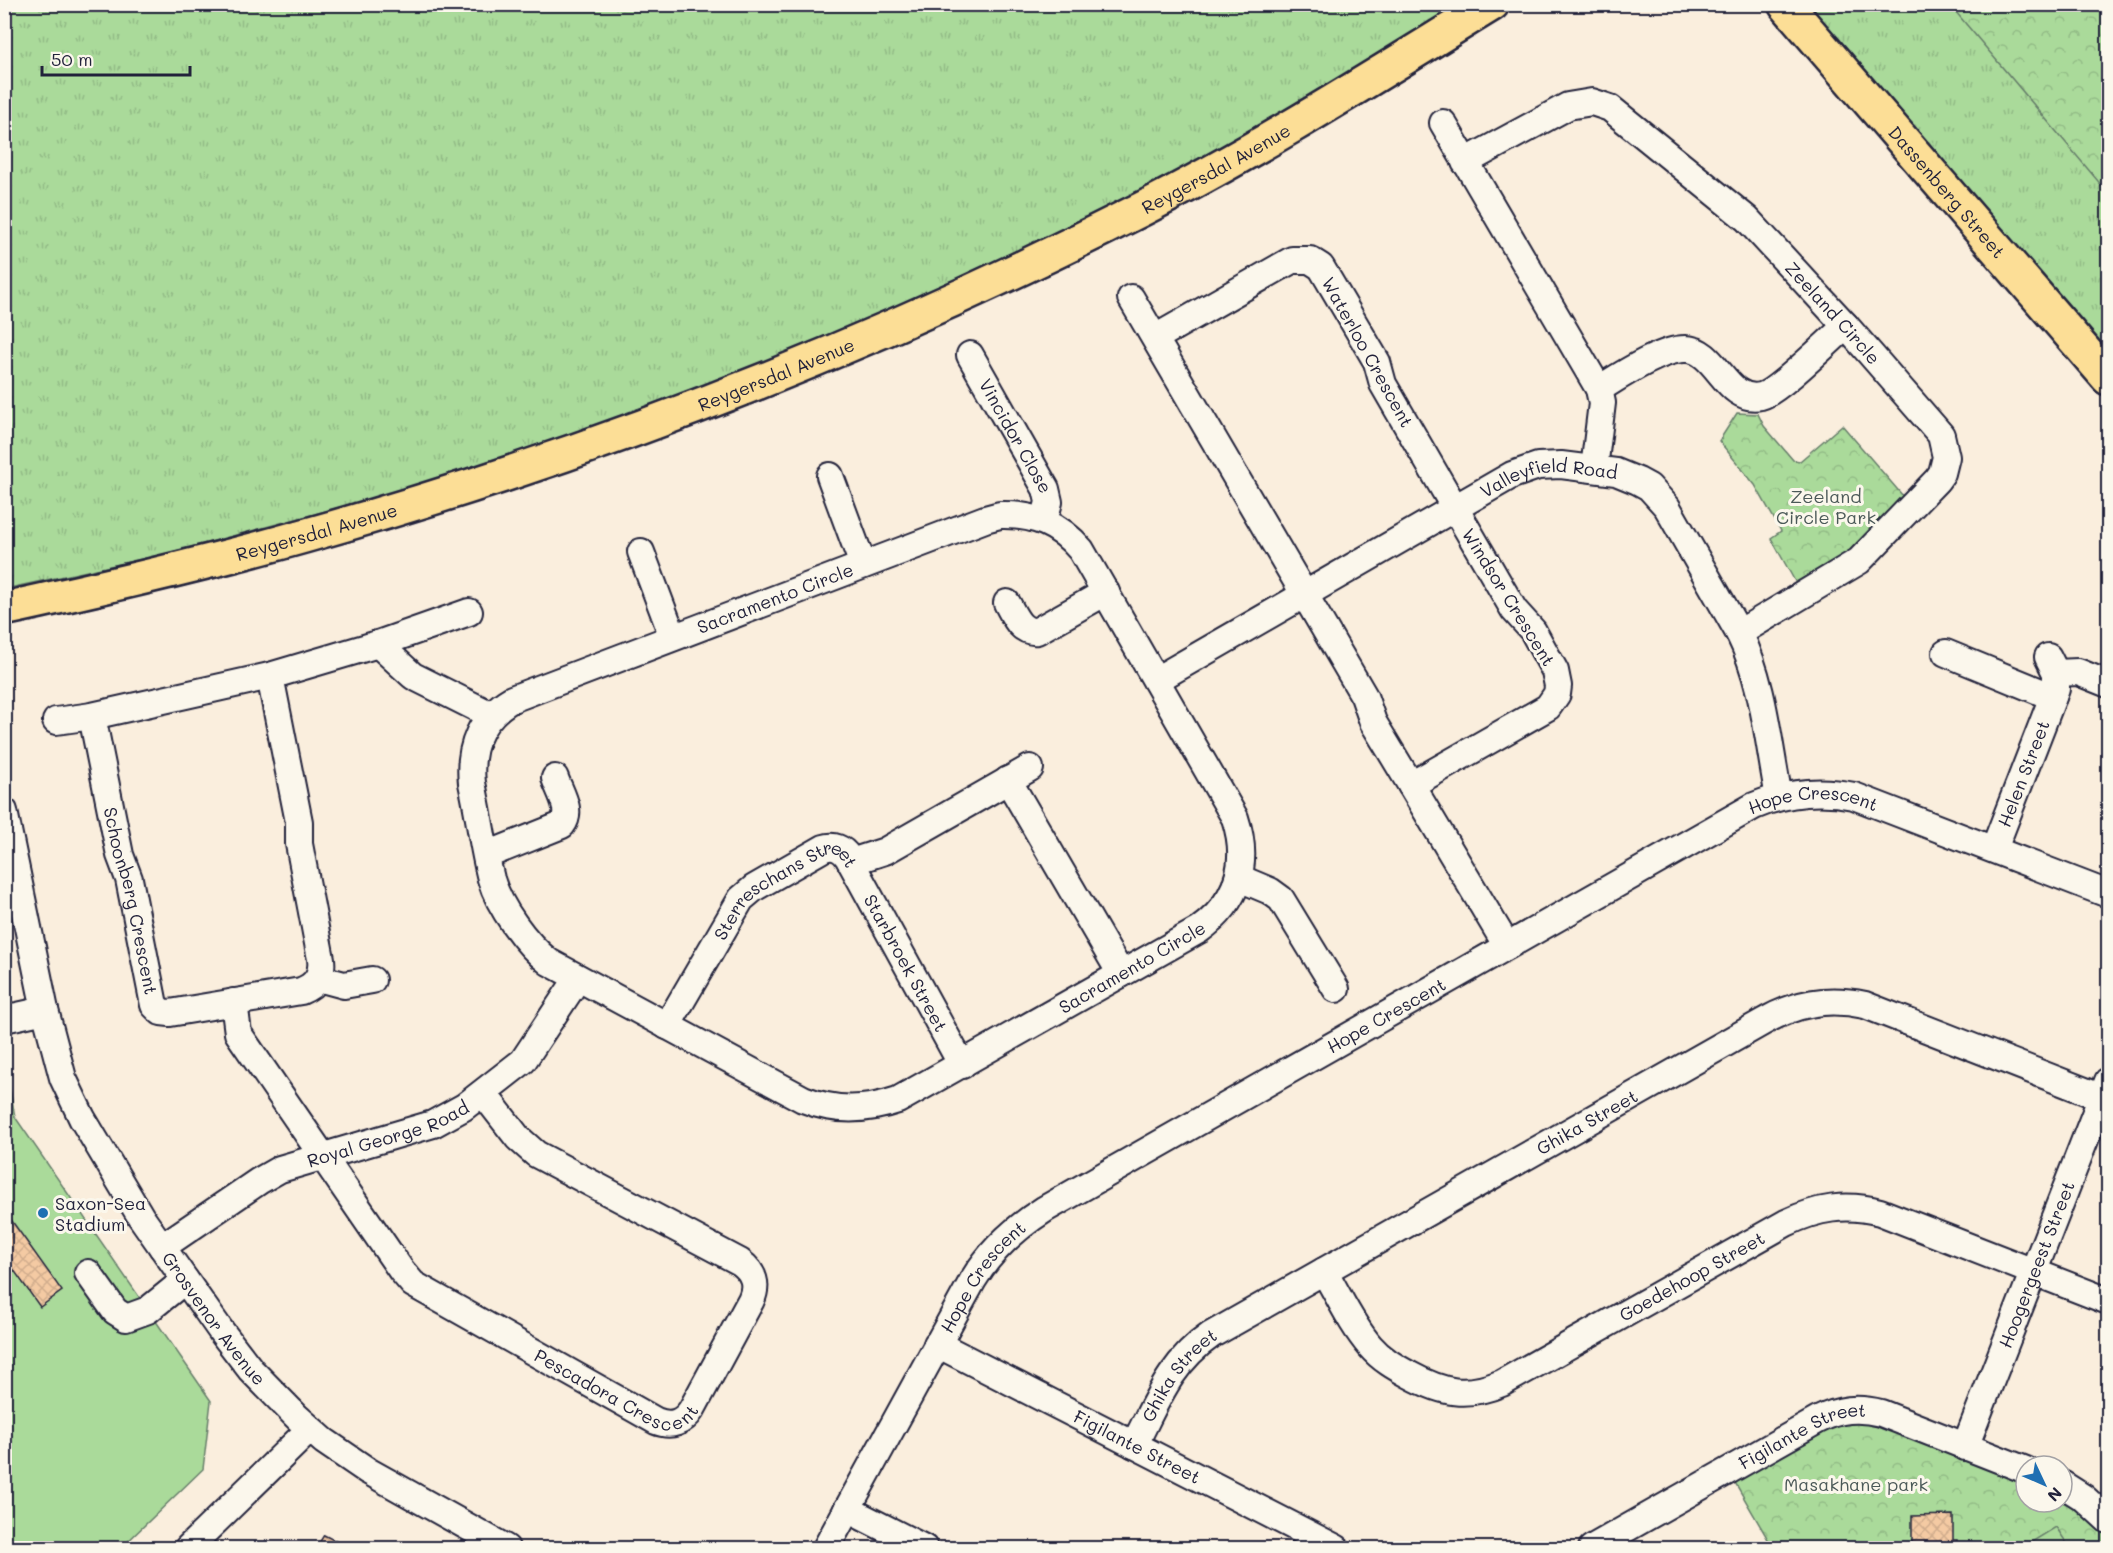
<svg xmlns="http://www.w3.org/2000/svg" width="2113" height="1553" font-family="Mali,sans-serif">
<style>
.grass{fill:url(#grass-tufts);stroke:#667e6a;stroke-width:1.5}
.park{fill:url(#park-crowns);stroke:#667e6a;stroke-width:1.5}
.pitch{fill:#aada9a;stroke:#667e6a;stroke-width:1.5}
.building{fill:url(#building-cross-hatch);stroke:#22223b;stroke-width:1.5}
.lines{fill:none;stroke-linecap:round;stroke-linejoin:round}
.minor-casing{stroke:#22223b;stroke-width:30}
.major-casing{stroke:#22223b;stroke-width:38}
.minor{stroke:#fbf7ec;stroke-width:26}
.major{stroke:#fcde96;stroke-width:33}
.poi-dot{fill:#1f6fb2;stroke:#fbf7ec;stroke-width:2}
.labels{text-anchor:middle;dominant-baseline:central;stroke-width:6;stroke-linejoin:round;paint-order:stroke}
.street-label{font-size:18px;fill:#22223b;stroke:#fbf7ec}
.park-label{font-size:18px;fill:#4b5958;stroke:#fbf7ec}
.poi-label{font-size:18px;fill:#22223b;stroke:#fbf7ec;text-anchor:start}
</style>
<defs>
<pattern id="grass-tufts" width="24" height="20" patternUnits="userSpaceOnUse" patternTransform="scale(1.5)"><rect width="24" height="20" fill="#aada9a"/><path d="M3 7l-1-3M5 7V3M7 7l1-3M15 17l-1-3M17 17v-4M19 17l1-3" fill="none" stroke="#92bb86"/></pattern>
<pattern id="park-crowns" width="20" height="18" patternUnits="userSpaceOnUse" patternTransform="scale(1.5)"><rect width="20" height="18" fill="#aada9a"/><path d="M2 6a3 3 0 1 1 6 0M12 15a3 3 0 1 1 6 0" fill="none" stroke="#92bb86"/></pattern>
<pattern id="building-cross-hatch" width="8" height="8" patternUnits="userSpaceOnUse" patternTransform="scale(1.5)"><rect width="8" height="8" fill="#f4caa3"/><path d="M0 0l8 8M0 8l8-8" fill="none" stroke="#d1ad8d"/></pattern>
</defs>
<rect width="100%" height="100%" fill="#faeedd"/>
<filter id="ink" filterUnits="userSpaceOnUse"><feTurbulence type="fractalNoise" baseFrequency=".0167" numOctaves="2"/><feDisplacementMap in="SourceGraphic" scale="12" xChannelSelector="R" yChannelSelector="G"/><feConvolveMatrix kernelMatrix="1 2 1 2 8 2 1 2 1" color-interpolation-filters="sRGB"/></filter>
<g filter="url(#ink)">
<!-- grass -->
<g class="grass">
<polygon points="4,5 1460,5 1307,97 1148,189 1005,260 716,384 419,486 165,554 5,589"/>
<polygon points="1803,5 2108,5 2108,360"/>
</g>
<!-- park -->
<g class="park">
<polygon points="1950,5 2108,5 2108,193"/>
<polygon points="1737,413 1758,414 1764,426 1793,460 1800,461 1842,425 1903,496 1859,546 1797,585 1771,538 1781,531 1755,485 1719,441"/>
<polygon points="1867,1419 2026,1479 2026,1502 2062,1502 2062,1495 2100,1525 2108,1535 2108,1548 1773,1548 1733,1479 1834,1423"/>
</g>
<!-- pitch -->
<g class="pitch">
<polygon points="4,1066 6,1067 15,1117 211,1401 203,1469 121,1548 5,1548"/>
<polygon points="2056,1527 2070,1548 2022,1548"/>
</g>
<!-- building -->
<g class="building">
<polygon points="4,1210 62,1291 40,1307 4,1256"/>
<polygon points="1953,1515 1953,1540 1957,1540 1957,1547 1912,1548 1912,1516"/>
<polygon points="324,1535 349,1548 316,1548"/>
</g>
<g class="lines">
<defs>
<g id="minor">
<polyline points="1443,123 1599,389 1602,403 1594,469"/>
<path id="s1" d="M1465,162L1568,106L1592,102L1610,108L1747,219L1846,326L1941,435L1946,457L1942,473L1937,480L1859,561L1739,633"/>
<polyline points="1131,298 1364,696 1373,722 1411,785 1548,707 1557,694 1558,686 1555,671 1533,631 1514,610 1383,384 1377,362 1321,267 1310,260 1292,260 1155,338"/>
<path id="s2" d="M970,355L1046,489L1049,502L1044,521"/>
<path d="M1599,389C1620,376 1662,348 1686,349C1717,349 1726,404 1761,396C1776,393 1831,339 1846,326"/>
<polyline points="830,476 863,565"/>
<path d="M1000,515C1034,514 1059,524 1081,550L1235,818C1250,864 1238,902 1199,930L898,1100C865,1111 836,1112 803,1099L549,962C526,944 499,907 491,879C483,848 479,814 472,783C468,747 481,717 512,699L985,519Z"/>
<polyline points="641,552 673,637"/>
<path d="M1007,603C1014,615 1020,633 1037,631L1106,592"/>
<polyline points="378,644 413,676 491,715"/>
<polyline points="1946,653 2053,697"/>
<polyline points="2056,673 2078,672 2108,684"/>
<path id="s3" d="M1156,680L1512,475L1538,466L1561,465L1616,472L1638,481L1649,487L1667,507L1739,633C1764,683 1768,742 1779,797"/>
<path id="s4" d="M92,716L120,855L129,879L154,1005L161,1012L170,1013L301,991C316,985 323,975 321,959L299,844V822L270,676"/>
<polyline points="56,721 92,716 270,676 378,644 469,612"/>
<polyline points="1008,780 1121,974"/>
<polyline points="1411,785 1507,946"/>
<path id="s5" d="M4,811L45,1010L63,1078L82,1118L141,1217L221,1331L251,1370L297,1417L324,1441L368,1471L506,1548"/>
<path id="s6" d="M1994,849L2056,689V673L2048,657"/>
<path d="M487,855L562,825C573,811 560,793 555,778"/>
<polyline points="851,862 885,851 1030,768"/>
<polyline points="1239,878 1270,891 1281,899 1336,989"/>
<polyline points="318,978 344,985 372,980"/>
<path id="s7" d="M234,1002L238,1033L401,1270L413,1284L656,1421C671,1427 683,1423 692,1409L751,1300C758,1285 754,1272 740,1262L536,1154L518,1138L483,1093"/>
<polyline points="4,1019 45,1010"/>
<path id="s8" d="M667,1026L741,899L754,888L824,848C834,845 842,848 848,857L962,1065"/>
<path id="s9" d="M162,1247L259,1181L280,1169L433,1124L464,1107L523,1061L578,978"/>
<path id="s10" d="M1324,1271C1339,1296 1351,1324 1370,1346C1381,1359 1395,1367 1410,1375C1443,1393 1466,1398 1502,1383L1786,1223C1817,1208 1846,1203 1880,1212L2108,1301"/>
<polyline points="88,1273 115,1311 126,1318 148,1310 185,1280"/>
<path id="s11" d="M937,1344L1336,1548"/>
<path id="s12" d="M1134,1445C1156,1403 1170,1363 1211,1335L1763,1022C1796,1003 1827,997 1865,1005L2108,1100"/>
<path id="s13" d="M1965,1447L2108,1081"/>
<polyline points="2062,1484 2084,1498 2108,1520"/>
<polyline points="847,1509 924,1548"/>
<polyline points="188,1548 310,1429"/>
<path id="s14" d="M826,1548L973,1280C991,1250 1015,1228 1045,1209L1754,806C1787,792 1819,789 1854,796L2108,894"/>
<path id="s15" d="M1592,1548L1818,1420C1839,1409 1858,1407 1881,1413L2026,1470"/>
</g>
<g id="major">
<path id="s16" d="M1785,4L2108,378"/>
<path id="s17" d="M4,609C105,587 205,564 304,536C593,455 874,345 1142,209C1262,148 1376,75 1492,4"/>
</g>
</defs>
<!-- minor casing -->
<use href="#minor" class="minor-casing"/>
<!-- major casing -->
<use href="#major" class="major-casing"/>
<!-- minor -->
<use href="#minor" class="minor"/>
<!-- major -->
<use href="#major" class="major"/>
</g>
</g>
<!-- markers -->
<circle class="poi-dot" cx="43" cy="1213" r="6"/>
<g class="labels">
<!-- street labels -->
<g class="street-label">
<text stroke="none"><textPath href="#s17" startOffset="1294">Reygersdal Avenue</textPath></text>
<text stroke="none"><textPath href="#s16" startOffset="248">Dassenberg Street</textPath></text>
<text stroke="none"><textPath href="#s1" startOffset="464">Zeeland Circle</textPath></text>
<text transform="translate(1368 352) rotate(61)">Waterloo Crescent</text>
<text stroke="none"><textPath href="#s17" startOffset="808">Reygersdal Avenue</textPath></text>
<text stroke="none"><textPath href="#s2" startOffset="93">Vincidor Close</textPath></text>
<text stroke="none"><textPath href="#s3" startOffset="447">Valleyfield Road</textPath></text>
<text stroke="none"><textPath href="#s17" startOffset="322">Reygersdal Avenue</textPath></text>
<text transform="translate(1509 597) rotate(58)">Windsor Crescent</text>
<text transform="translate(775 598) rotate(-21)">Sacramento Circle</text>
<text stroke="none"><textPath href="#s6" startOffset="81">Helen Street</textPath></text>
<text stroke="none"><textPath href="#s14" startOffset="1284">Hope Crescent</textPath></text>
<text stroke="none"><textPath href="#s4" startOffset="189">Schoonberg Crescent</textPath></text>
<text stroke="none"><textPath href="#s8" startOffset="192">Sterreschans Street</textPath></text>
<text stroke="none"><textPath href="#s8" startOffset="393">Starbroek Street</textPath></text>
<text transform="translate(1132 967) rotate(-30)">Sacramento Circle</text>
<text stroke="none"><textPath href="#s14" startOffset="800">Hope Crescent</textPath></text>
<text stroke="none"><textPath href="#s12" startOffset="568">Ghika Street</textPath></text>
<text stroke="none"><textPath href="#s9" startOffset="255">Royal George Road</textPath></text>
<text stroke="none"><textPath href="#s13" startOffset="196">Hoogergeest Street</textPath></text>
<text stroke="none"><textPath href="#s10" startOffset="452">Goedehoop Street</textPath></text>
<text stroke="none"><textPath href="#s14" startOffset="314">Hope Crescent</textPath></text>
<text stroke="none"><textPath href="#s5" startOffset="558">Grosvenor Avenue</textPath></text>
<text stroke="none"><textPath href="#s7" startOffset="570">Pescadora Crescent</textPath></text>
<text stroke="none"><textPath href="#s12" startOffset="84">Ghika Street</textPath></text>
<text stroke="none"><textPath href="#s15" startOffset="240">Figilante Street</textPath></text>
<text stroke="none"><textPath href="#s11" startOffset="225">Figilante Street</textPath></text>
</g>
<!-- park labels -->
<g class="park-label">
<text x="1826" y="496">Zeeland<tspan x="1826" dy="21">Circle Park</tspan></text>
<text x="1856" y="1484">Masakhane park</text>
</g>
<!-- poi labels -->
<g class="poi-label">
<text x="55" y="1203">Saxon-Sea<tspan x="55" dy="21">Stadium</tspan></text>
</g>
</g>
<!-- margin -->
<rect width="2113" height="1553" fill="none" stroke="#fbf7ec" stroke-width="24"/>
<rect x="12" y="12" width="2089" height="1529" fill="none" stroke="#22223b" stroke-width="2" filter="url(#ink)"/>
<!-- north arrow -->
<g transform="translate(2044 1484) rotate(134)"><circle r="28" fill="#fbf7ec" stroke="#a4a2a5" stroke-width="1.5"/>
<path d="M0-4.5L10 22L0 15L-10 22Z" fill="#1f6fb2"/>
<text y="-9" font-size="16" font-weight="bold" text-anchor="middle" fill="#22223b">N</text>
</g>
<!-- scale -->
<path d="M42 66v9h148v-9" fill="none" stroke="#22223b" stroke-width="3"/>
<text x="51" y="66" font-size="18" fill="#22223b" stroke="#fbf7ec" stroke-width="4.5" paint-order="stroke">50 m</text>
</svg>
